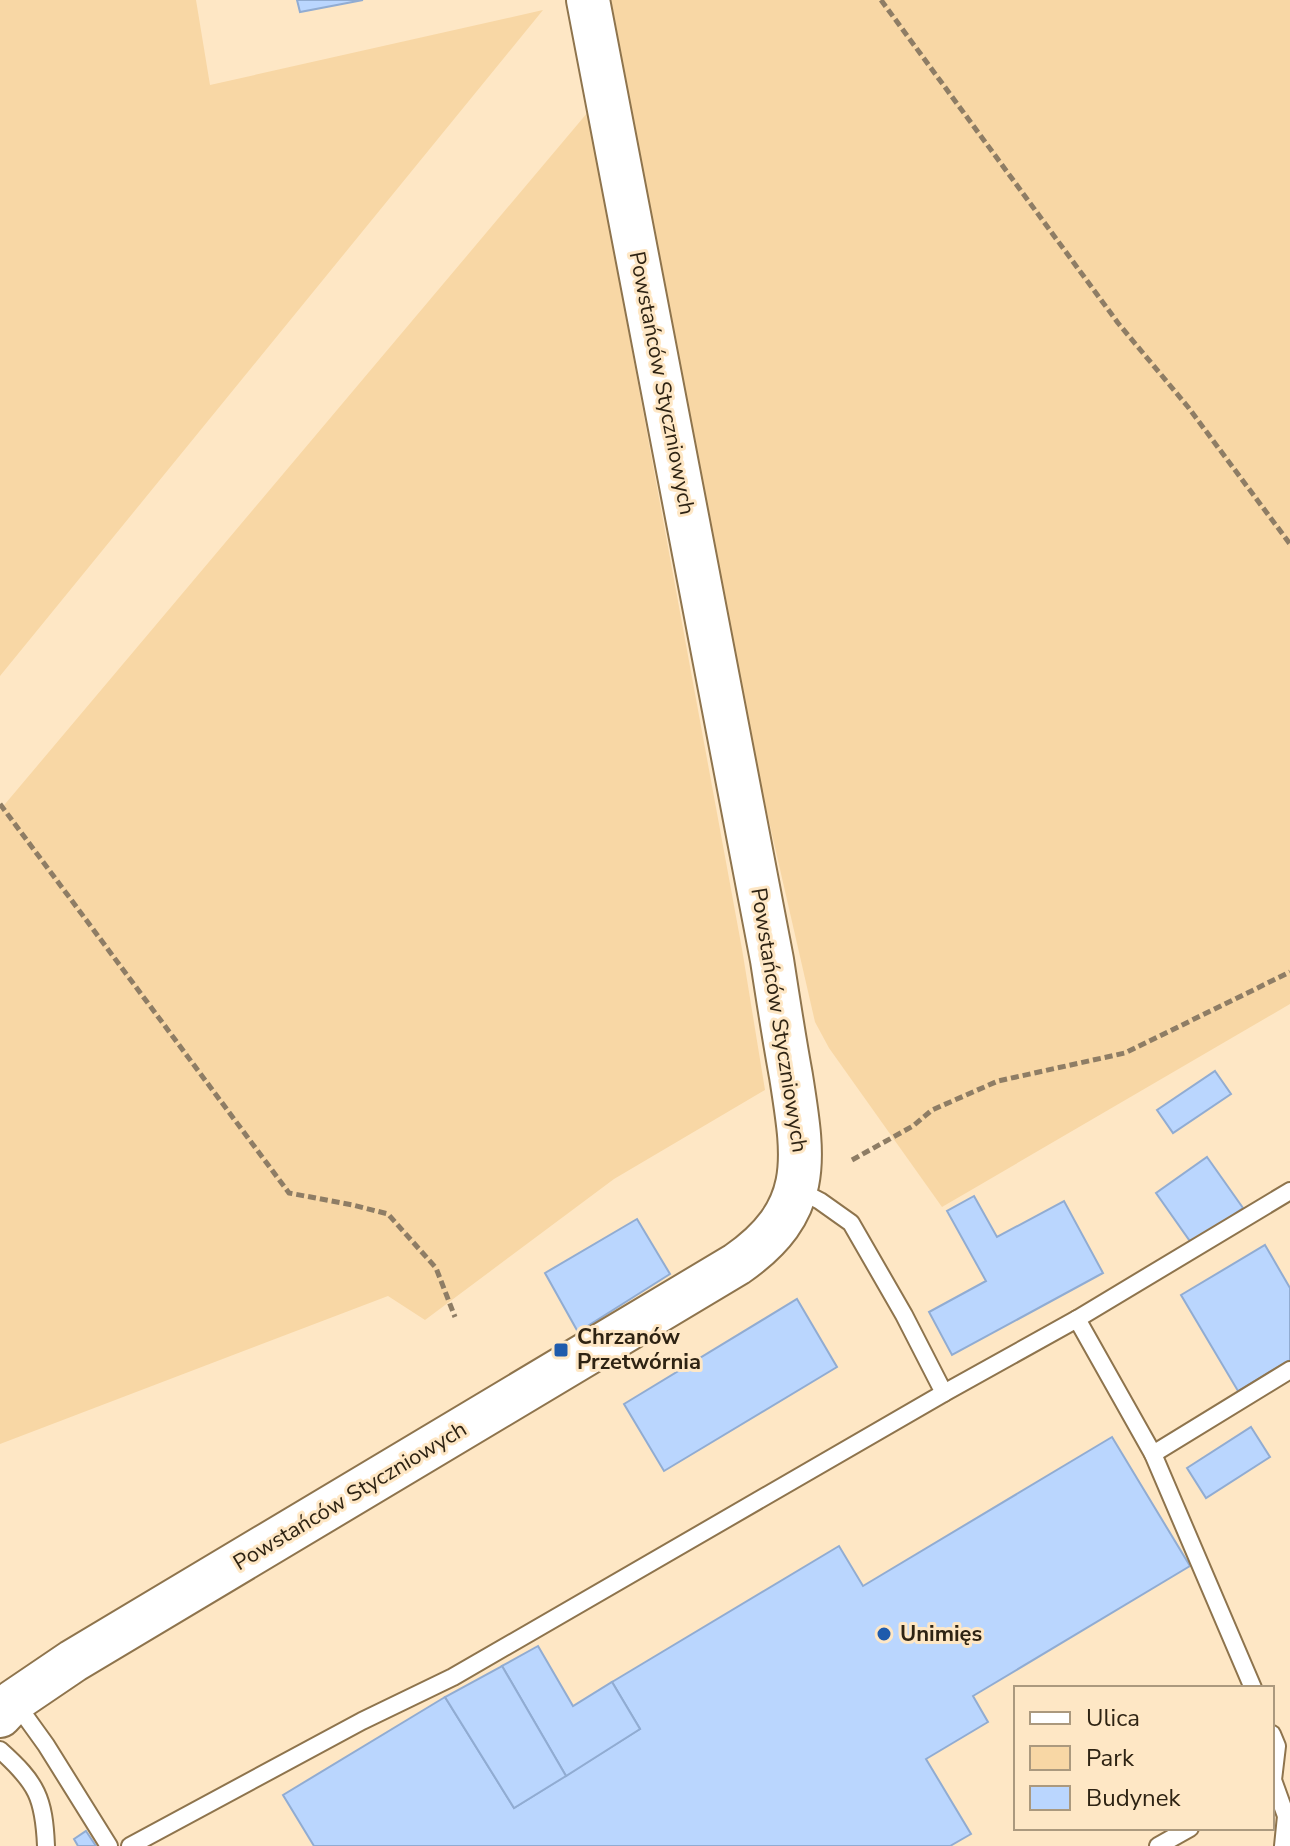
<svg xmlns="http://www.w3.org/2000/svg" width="1290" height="1846" font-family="'Nunito Sans',sans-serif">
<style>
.green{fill:#f8d7a5}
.building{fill:#bad6fe;stroke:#91acd2;stroke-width:2}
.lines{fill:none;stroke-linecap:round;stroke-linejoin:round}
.lane-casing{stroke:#8e744d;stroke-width:20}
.secondary-casing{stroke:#8e744d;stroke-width:46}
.path{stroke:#8e7d65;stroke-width:5;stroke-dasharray:8 4;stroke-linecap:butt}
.lane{stroke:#fff;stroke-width:16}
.secondary{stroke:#fff;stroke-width:42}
.poi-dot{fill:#1f5bac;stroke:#fee7c5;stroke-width:3}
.labels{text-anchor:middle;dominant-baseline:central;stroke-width:6;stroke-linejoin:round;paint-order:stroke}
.street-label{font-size:22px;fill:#2e2313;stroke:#fee7c5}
.poi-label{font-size:22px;font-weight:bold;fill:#2e2313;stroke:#fee7c5;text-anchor:start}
</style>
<rect width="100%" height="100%" fill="#fee7c5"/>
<!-- green -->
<g class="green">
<polygon points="0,0 196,0 210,85 543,10 0,676"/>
<polygon points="611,0 1290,0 1290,1004 942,1207 829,1048 815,1022 757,769"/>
<polygon points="588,112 742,949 765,1090 614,1179 425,1320 388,1296 0,1444 0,810"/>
</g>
<!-- building -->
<g class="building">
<polygon points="297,0 363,0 300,12"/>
<polygon points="1215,1071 1231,1094 1173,1133 1157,1110"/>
<polygon points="1207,1157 1243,1208 1192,1244 1156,1193"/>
<polygon points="974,1196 997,1237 1064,1201 1103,1273 952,1355 929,1312 986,1281 947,1211"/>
<polygon points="637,1219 670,1274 578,1332 545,1273"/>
<polygon points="1265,1245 1290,1288 1290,1360 1238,1391 1181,1295"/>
<polygon points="797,1299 837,1367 664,1471 624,1404"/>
<polygon points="1251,1427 1270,1457 1206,1498 1187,1468"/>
<polygon points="1112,1437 1190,1566 973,1696 988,1722 926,1759 971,1834 950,1846 314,1846 283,1795 445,1697 514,1808 640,1729 612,1682 839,1546 863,1586"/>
<polygon points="538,1646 573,1706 612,1682 640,1729 566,1776 502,1666"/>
<polygon points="502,1666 566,1776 514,1808 445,1697"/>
<polygon points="86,1831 96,1846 78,1846 74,1839"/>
</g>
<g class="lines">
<defs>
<g id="lane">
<polyline points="1077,1319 1153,1454 1253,1688"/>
<polyline points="944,1393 1077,1319 1290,1191"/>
<polyline points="1153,1454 1290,1370"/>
<polyline points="15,1702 46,1745 109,1846"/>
<polyline points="1272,1734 1277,1746 1273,1780 1286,1816 1283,1846"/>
<path d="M0,1750C37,1783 44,1798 46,1846"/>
<polyline points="130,1846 362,1721 453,1677 944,1393 904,1315 851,1223 820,1201 797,1189"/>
<polyline points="1158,1846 1190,1828"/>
</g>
<path id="secondary" d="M0,1716L14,1701L73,1661L737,1264C814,1210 804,1159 791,1076C784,1038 778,999 772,960L588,0"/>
</defs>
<!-- lane casing -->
<use href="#lane" class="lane-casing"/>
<!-- secondary casing -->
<use href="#secondary" class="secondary-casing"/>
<!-- path -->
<g class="path">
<polyline points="881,0 1118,323 1188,407 1290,544"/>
<polyline points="0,804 289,1193 353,1205 388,1214 436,1268 455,1317"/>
<polyline points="852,1160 913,1126 932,1110 998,1081 1125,1053 1290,972"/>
</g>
<!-- lane -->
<use href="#lane" class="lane"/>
<!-- secondary -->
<use href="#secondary" class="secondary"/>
</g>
<!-- markers -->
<g class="poi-dot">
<rect x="553" y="1342" width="16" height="16" rx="4"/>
<circle cx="884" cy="1634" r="8"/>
</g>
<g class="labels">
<!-- street labels -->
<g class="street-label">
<text transform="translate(662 383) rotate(79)">Powstańców Styczniowych</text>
<text transform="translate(779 1020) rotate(81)">Powstańców Styczniowych</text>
<text transform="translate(350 1496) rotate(-31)">Powstańców Styczniowych</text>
</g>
<!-- poi labels -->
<g class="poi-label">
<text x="577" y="1337">Chrzanów<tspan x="577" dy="25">Przetwórnia</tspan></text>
<text x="900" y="1634">Unimięs</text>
</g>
</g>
<!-- legend -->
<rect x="1014" y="1686" width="260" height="144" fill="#fee7c5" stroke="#ab997e" stroke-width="2"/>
<rect x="1030" y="1712" width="40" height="12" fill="#ffffff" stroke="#ab997e" stroke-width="2"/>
<text x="1086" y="1726" font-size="24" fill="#2e2313">Ulica</text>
<rect x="1030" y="1746" width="40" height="24" fill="#f8d7a5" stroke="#ab997e" stroke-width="2"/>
<text x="1086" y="1766" font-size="24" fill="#2e2313">Park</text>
<rect x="1030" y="1786" width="40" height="24" fill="#bad6fe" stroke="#ab997e" stroke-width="2"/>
<text x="1086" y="1806" font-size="24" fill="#2e2313">Budynek</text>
</svg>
